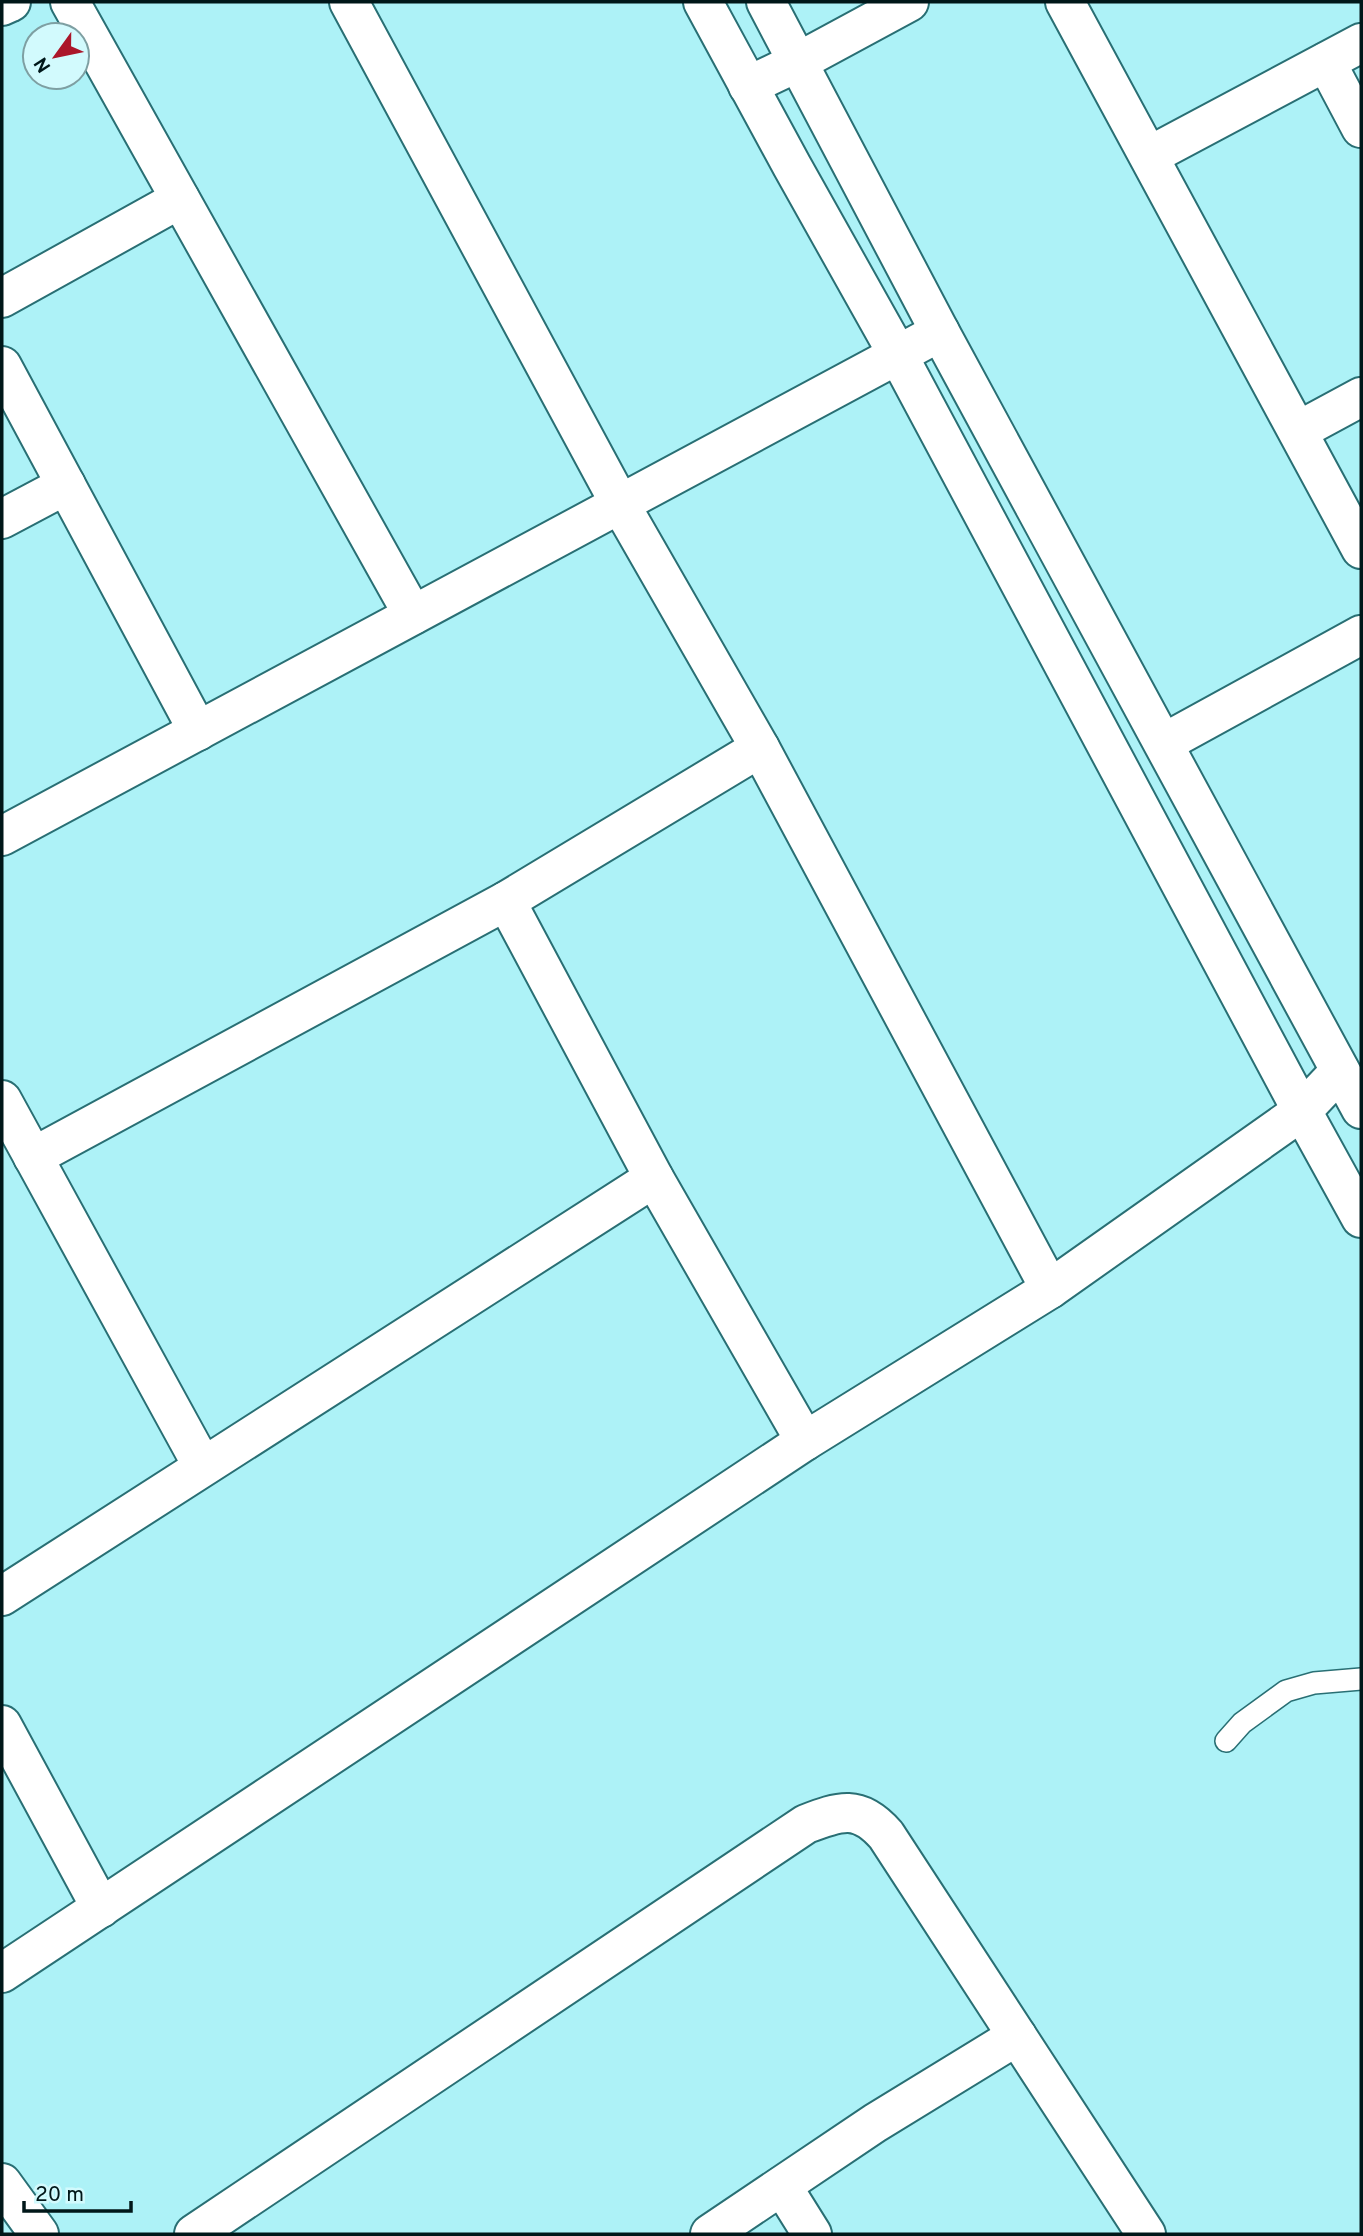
<svg xmlns="http://www.w3.org/2000/svg" width="1363" height="2236" font-family="Overpass,sans-serif">
<style>
.lines{fill:none;stroke-linecap:round;stroke-linejoin:round}
.lane-casing{stroke:#296f74;stroke-width:24}
.street-casing{stroke:#296f74;stroke-width:42}
.secondary-casing{stroke:#296f74;stroke-width:42}
.lane{stroke:#fff;stroke-width:21}
.street{stroke:#fff;stroke-width:38}
.secondary{stroke:#fff;stroke-width:38}
</style>
<rect width="100%" height="100%" fill="#adf2f7"/>
<g class="lines">
<defs>
<polyline id="lane" points="1226,1741 1242,1723 1286,1691 1314,1683 1361,1679"/>
<g id="street">
<polyline points="70,2 413,615"/>
<polyline points="349,2 620,504 760,748 1050,1289"/>
<polyline points="1065,2 1361,549"/>
<polyline points="2,6 11,2"/>
<polyline points="1326,62 1361,128"/>
<polyline points="748,86 798,62 909,2"/>
<polyline points="1149,156 1361,43"/>
<polyline points="2,298 180,199"/>
<polyline points="2,366 198,731"/>
<polyline points="1298,431 1361,397"/>
<polyline points="2,519 66,485"/>
<polyline points="1164,743 1361,635"/>
<polyline points="2,836 940,332"/>
<polyline points="506,901 654,1178 805,1441"/>
<polyline points="2,1100 202,1465"/>
<polyline points="33,1157 506,901 760,748"/>
<polyline points="2,1596 654,1178"/>
<polyline points="2,1725 101,1908"/>
<polyline points="2,1973 805,1441 1050,1289 1302,1111 1340,1071"/>
<polyline points="782,2186 812,2234"/>
<path d="M194,2234L806,1824C840,1811 859,1804 886,1835L1146,2234"/>
<polyline points="710,2234 875,2123 1017,2036"/>
</g>
<g id="secondary">
<polyline points="703,2 792,166 898,355 1302,1111 1361,1218"/>
<polyline points="766,2 940,332 1361,1109"/>
<polyline points="2,2183 39,2234"/>
</g>
</defs>
<!-- lane casing -->
<use href="#lane" class="lane-casing"/>
<!-- street casing -->
<use href="#street" class="street-casing"/>
<!-- secondary casing -->
<use href="#secondary" class="secondary-casing"/>
<!-- lane -->
<use href="#lane" class="lane"/>
<!-- street -->
<use href="#street" class="street"/>
<!-- secondary -->
<use href="#secondary" class="secondary"/>
</g>
<!-- border -->
<rect width="1363" height="2236" fill="none" stroke="#001719" stroke-width="7"/>
<!-- north arrow -->
<g transform="translate(56 56) rotate(237)"><circle r="33" fill="#d2fafd" stroke="#7e9fa2" stroke-width="2"/>
<path d="M0-5L12 26L0 18L-12 26Z" fill="#ab162a"/>
<text y="-10" font-size="19" font-weight="bold" text-anchor="middle" fill="#001719">N</text>
</g>
<!-- scale -->
<path d="M24 2201v10h107v-10" fill="none" stroke="#001719" stroke-width="3.5"/>
<text x="35" y="2201" font-size="21" fill="#001719" stroke="#d2fafd" stroke-width="5" paint-order="stroke">20 m</text>
</svg>
